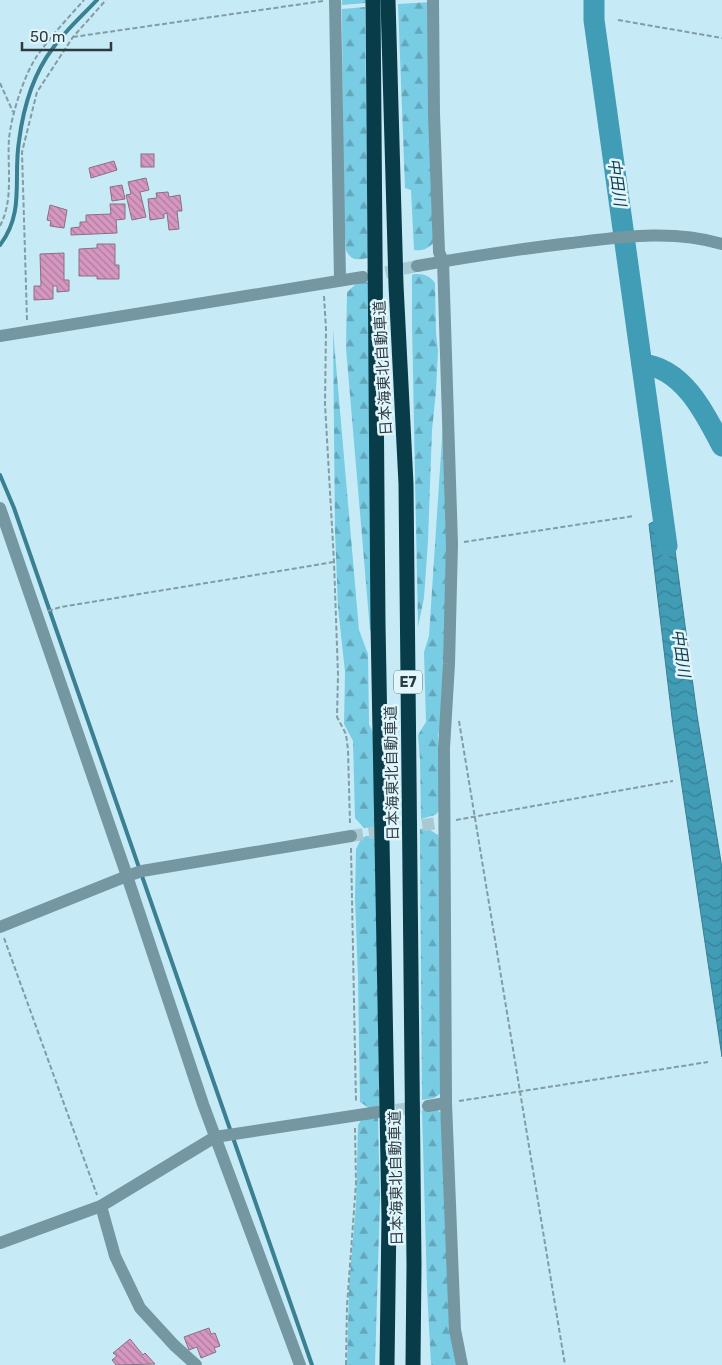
<svg xmlns="http://www.w3.org/2000/svg" width="722" height="1365" font-family="Rubik,'Noto Sans JP',sans-serif">
<style>
.forest{fill:url(#forest-firs)}
.water{fill:url(#water-waves);stroke:#3b7f92}
.lines{fill:none;stroke-linecap:round;stroke-linejoin:round}
.stream{stroke:#3b7f92;stroke-width:4}
.river{stroke:#419cb5;stroke-width:21}
.building{fill:url(#building-back-hatch);stroke:#897080}
.minor-tunnel{stroke:#a8c8d2;stroke-width:12;stroke-dasharray:12 6;stroke-linecap:butt}
.path{stroke:#829ca4;stroke-width:2;stroke-dasharray:5 2.5;stroke-linecap:butt}
.minor{stroke:#7497a2;stroke-width:12}
.highway{stroke:#083c49;stroke-width:15}
.labels{text-anchor:middle;dominant-baseline:central;stroke-width:5;stroke-linejoin:round;paint-order:stroke}
.shield{fill:#e0f5fc;stroke:#637378;stroke-width:1}
.shield-label{font-size:14px;font-weight:bold;fill:#2d3b40}
.street-label{font-size:15px;fill:#2d3b40;stroke:#e0f5fc}
.water-label{font-size:16px;font-style:italic;fill:#123c47;stroke:#e0f5fc}
</style>
<defs>
<pattern id="forest-firs" width="22" height="20" patternUnits="userSpaceOnUse" patternTransform="scale(1.25)"><rect width="22" height="20" fill="#78cce4"/><path d="M5 1l3.5 6h-7zM16 11l3.5 6h-7z" fill="#63a7ba"/></pattern>
<pattern id="water-waves" width="16" height="10" patternUnits="userSpaceOnUse" patternTransform="scale(1.25)"><rect width="16" height="10" fill="#419cb5"/><path d="M0 5q4-4 8 0t8 0" fill="none" stroke="#378095"/></pattern>
<pattern id="building-back-hatch" width="6" height="6" patternUnits="userSpaceOnUse" patternTransform="scale(1.25)"><rect width="6" height="6" fill="#d697c1"/><path d="M-1 5l2 2M0 0l6 6M5-1l2 2" fill="none" stroke="#ae7c9e"/></pattern>
</defs>
<rect width="100%" height="100%" fill="#c7ebf6"/>
<!-- forest -->
<g class="forest">
<polygon points="342,0 366,0 366,3 342,5"/>
<path d="M431,2L434,242C428,249 423,251 414,250L411,190L405,188L398,4Z"/>
<path d="M365,7L368,258C357,260 351,261 346,250L343,196L342,9Z"/>
<path d="M414,274C424,274 429,275 435,283L436,333L438,351L436,391L432,430L428,541L424,598L418,627L412,324V275Z"/>
<polygon points="368,282 373,633 370,630 346,348 347,292 357,283"/>
<polygon points="333,330 359,630 368,654 369,724 374,735 376,827 364,828 355,818 353,741 344,724 345,672 338,607 335,531"/>
<polygon points="443,423 449,546 444,720 438,734 440,810 435,815 421,819 420,759 418,735 426,722 424,652 429,636"/>
<polygon points="427,828 438,835 439,839 441,1093 434,1098 422,1100 420,839 420,829"/>
<polygon points="366,836 376,836 380,1107 369,1108 360,1102 358,979 355,898 356,849 361,839"/>
<polygon points="435,1108 442,1114 459,1365 431,1365 427,1288 422,1110"/>
<polygon points="378,1116 380,1200 375,1365 347,1365 349,1286 356,1204 358,1125 361,1120"/>
</g>
<!-- water -->
<polygon class="water" points="670,513 697,715 722,868 722,1057 673,726 649,524"/>
<g class="lines">
<!-- stream -->
<g class="stream">
<path d="M0,245C25,213 13,178 19,141C23,110 33,74 53,48C65,31 82,16 97,0"/>
<polyline points="0,475 14,508 312,1365"/>
</g>
<!-- river -->
<g class="river">
<polyline points="594,0 594,20 667,546"/>
<path d="M642,364C683,368 705,413 722,446"/>
</g>
</g>
<!-- building -->
<g class="building">
<rect x="141" y="154" width="13" height="13"/>
<polygon points="114,161 117,170 91,178 89,168"/>
<polygon points="146,178 149,190 140,192 146,217 132,220 126,195 131,194 128,182"/>
<polygon points="122,185 125,199 112,201 110,187"/>
<polygon points="168,192 169,197 180,195 182,211 177,211 179,229 169,230 167,213 164,214 164,218 150,220 148,199 157,198 156,193"/>
<polygon points="110,204 125,204 125,219 116,220 117,233 71,235 71,228 80,227 80,222 86,222 86,215 111,214"/>
<polygon points="50,205 67,210 64,228 50,226 51,221 47,220"/>
<polygon points="97,244 115,244 115,265 119,265 119,279 97,279 97,276 79,276 79,249 97,248"/>
<polygon points="64,253 64,280 69,280 69,291 57,292 57,286 53,286 53,299 34,300 34,286 41,286 40,254"/>
<polygon points="209,1328 211,1334 215,1333 220,1346 214,1348 216,1352 201,1358 197,1347 189,1350 184,1337"/>
<polygon points="130,1339 143,1355 145,1353 155,1364 116,1365 112,1360 117,1356 113,1353"/>
</g>
<g class="lines">
<!-- minor-tunnel -->
<g class="minor-tunnel">
<polyline points="368,276 417,266"/>
<polyline points="351,836 444,822"/>
<polyline points="378,1112 420,1107"/>
</g>
<!-- path -->
<g class="path">
<polyline points="618,20 722,38"/>
<polyline points="73,37 323,1"/>
<polyline points="0,83 13,112"/>
<path d="M0,226C14,199 7,168 9,139C11,116 24,75 37,56C51,36 68,18 84,0"/>
<polyline points="324,296 326,329 325,404 334,562 338,675 337,717 346,734 348,750 350,823"/>
<polyline points="27,320 22,152 37,92 73,37 106,0"/>
<polyline points="464,542 634,516"/>
<polyline points="48,611 61,607 334,562"/>
<polyline points="459,721 565,1365"/>
<polyline points="456,820 673,781"/>
<polyline points="351,848 356,1103"/>
<polyline points="4,938 97,1195"/>
<polyline points="459,1101 708,1062"/>
<polyline points="346,1365 347,1306 356,1183 355,1128"/>
</g>
<!-- minor -->
<g class="minor">
<polyline points="335,0 340,280"/>
<polyline points="433,0 434,114 439,252 443,261 452,544 449,664 444,748 446,1103 455,1330 462,1365"/>
<path d="M417,266C468,257 519,249 571,243C621,237 672,229 722,244"/>
<polyline points="0,336 363,277"/>
<polyline points="0,508 127,876 203,1104 300,1365"/>
<polyline points="0,927 127,876 142,871 351,836"/>
<polyline points="428,1106 446,1103"/>
<polyline points="101,1206 115,1256 140,1308 174,1345 196,1365"/>
<polyline points="0,1243 101,1206 215,1137 378,1112"/>
</g>
<!-- highway -->
<g class="highway">
<polyline points="373,0 378,624 389,1217 387,1365"/>
<polyline points="388,0 396,285 406,484 414,1265 413,1365"/>
</g>
</g>
<g class="labels">
<!-- shield labels -->
<rect class="shield" x="394" y="670.5" width="28" height="23" rx="4"/>
<g class="shield-label">
<text x="408" y="682">E7</text>
</g>
<!-- street labels -->
<g class="street-label">
<text transform="translate(383 368) rotate(-93)">日本海東北自動車道</text>
<text transform="translate(392 773) rotate(-91)">日本海東北自動車道</text>
<text transform="translate(396 1178) rotate(-91)">日本海東北自動車道</text>
</g>
<!-- water labels -->
<g class="water-label">
<text transform="translate(617 182) rotate(82)">中田川</text>
<text transform="translate(681 653) rotate(82)">中田川</text>
</g>
</g>
<!-- scale -->
<path d="M22 42v8h89v-8" fill="none" stroke="#2d3b40" stroke-width="2.5"/>
<text x="30" y="42" font-size="15" fill="#2d3b40" stroke="#e0f5fc" stroke-width="4" paint-order="stroke">50 m</text>
</svg>
